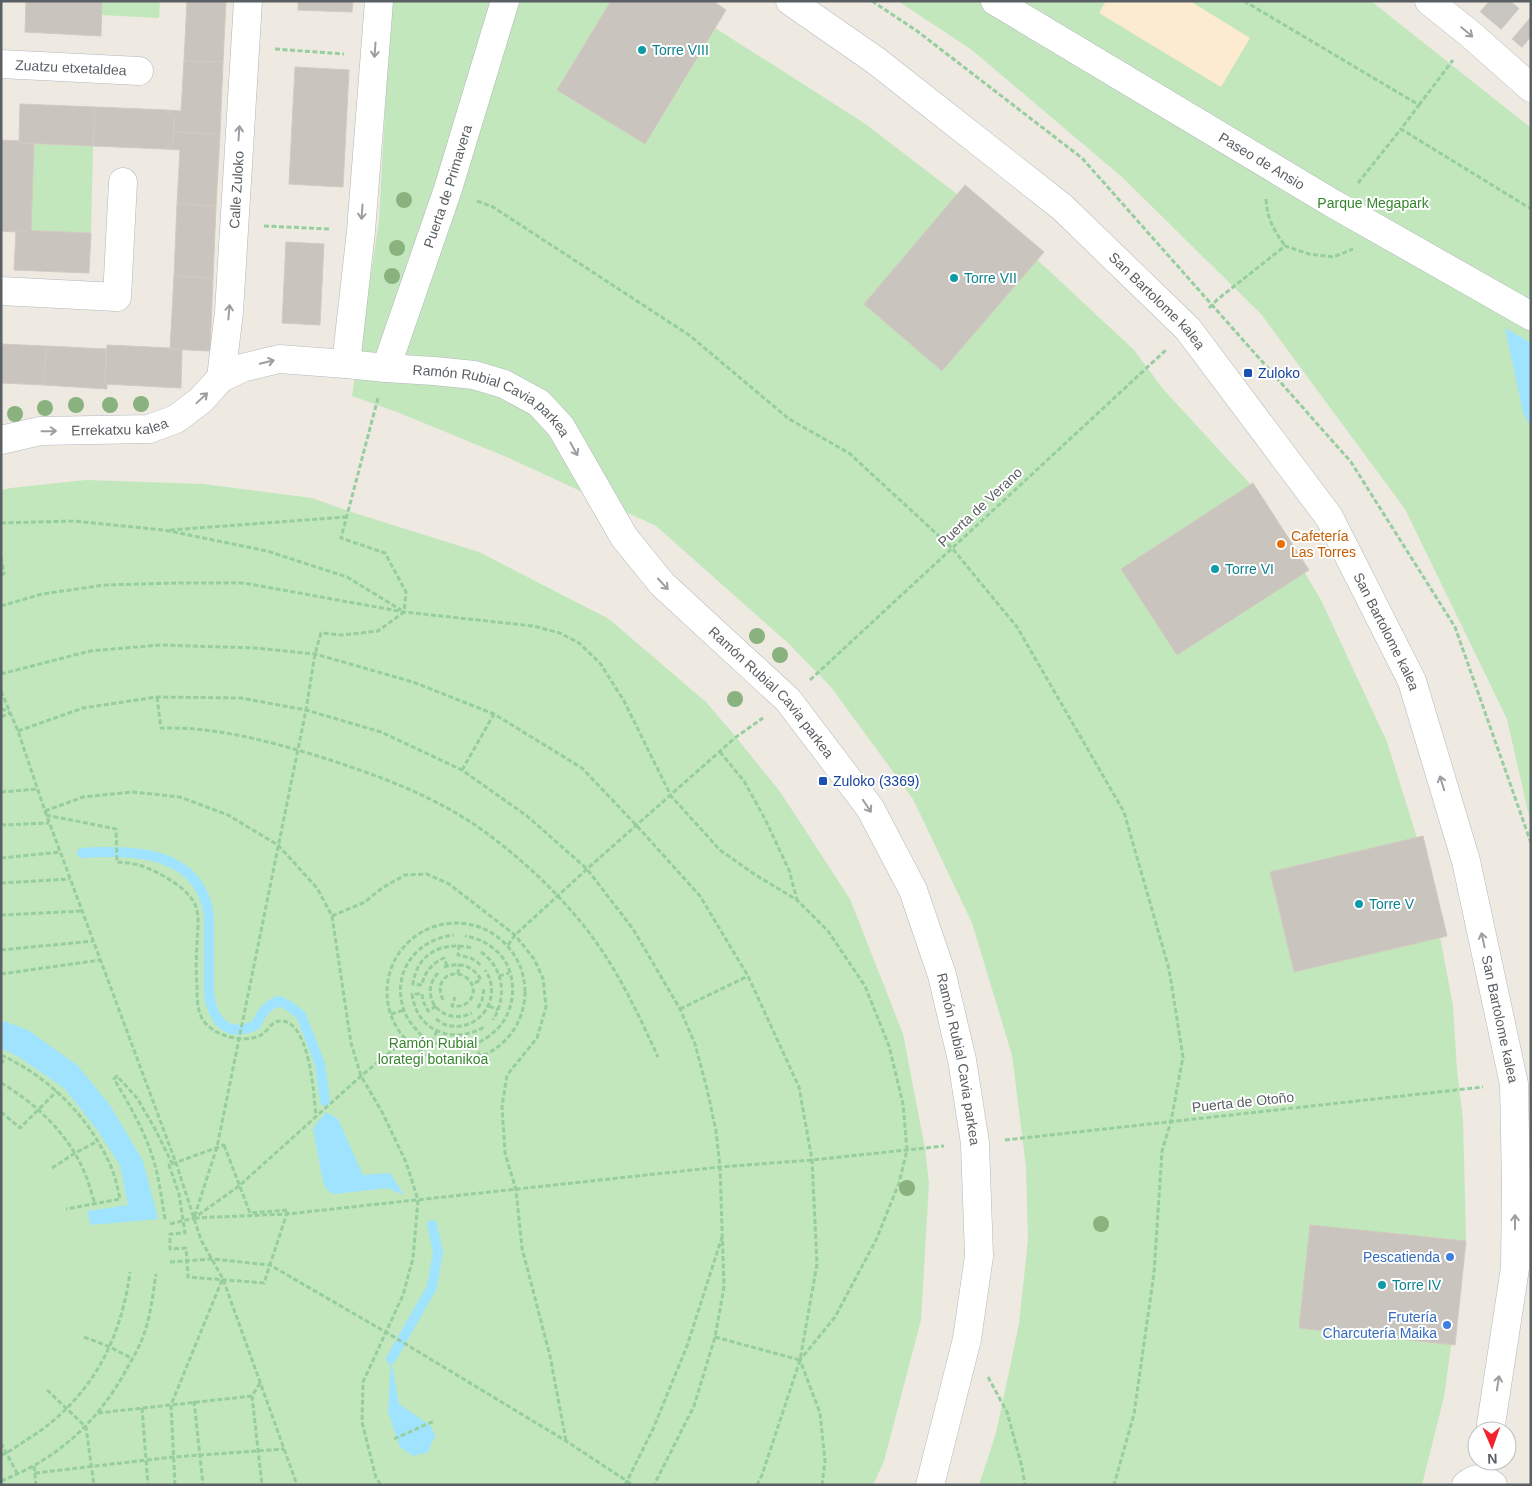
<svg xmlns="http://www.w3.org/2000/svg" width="1532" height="1486" font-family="Arial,sans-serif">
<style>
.green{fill:#c2e7bc}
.sand{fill:#fcebce}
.water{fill:#a0e3ff}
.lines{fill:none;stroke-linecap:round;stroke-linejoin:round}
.stream{stroke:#a0e3ff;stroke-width:10}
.building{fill:#c9c4be;stroke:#d3cabf}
.secondary-tunnel{stroke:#c9c6c2;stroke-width:28;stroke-dasharray:28 14;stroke-linecap:butt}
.street-casing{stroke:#b2b6ba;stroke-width:29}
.secondary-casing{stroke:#b3b8bd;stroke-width:29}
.path{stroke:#97ce9f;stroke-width:3;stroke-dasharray:5 2.5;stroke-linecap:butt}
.street{stroke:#fff;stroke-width:28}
.secondary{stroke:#fff;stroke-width:28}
.tree{fill:#89b27f}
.oneway{stroke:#9c9fa1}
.culture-dot{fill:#0f9aa8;stroke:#fff;stroke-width:2}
.transit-dot{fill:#1a4fb4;stroke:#fff;stroke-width:2}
.food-dot{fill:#e8710a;stroke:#fff;stroke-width:2}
.shop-dot{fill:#3f7fe0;stroke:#fff;stroke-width:2}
.labels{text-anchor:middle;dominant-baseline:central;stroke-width:4;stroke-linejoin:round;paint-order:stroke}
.culture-label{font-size:14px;fill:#0d838f;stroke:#fff;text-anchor:start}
.street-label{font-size:14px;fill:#5a5f63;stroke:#fff}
.park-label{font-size:14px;fill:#37852f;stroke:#fff}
.transit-label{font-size:14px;fill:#164399;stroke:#fff;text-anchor:start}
.food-label{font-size:14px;fill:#c56008;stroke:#fff;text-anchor:start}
.shop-label{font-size:14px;fill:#366cbe;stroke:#fff;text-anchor:end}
</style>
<rect width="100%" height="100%" fill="#eee9e1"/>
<!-- green -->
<g class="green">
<polygon points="102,1 160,1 159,18 101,15"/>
<polygon points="391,1 673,1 864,123 1013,237 1134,350 1163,389 1254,488 1321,600 1387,742 1428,873 1453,1006 1457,1070 1463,1120 1466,1238 1444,1397 1422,1485 979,1485 996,1433 1019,1324 1028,1240 1026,1167 1012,1055 972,923 913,799 831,687 788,643 656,526 509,458 397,412 352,396 379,221"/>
<polygon points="898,1 1371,1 1531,128 1531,825 1507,719 1405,509 1261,314 1122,177 972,50"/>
<polygon points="34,144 93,146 91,233 31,231"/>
<polygon points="86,480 203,484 312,498 348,511 479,552 609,619 706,702 736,737 781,793 850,899 903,1034 925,1148 929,1183 921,1320 884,1461 873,1485 1,1485 1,490 11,488"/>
</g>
<!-- sand -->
<polygon class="sand" points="1106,1 1190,1 1250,38 1221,87 1099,13"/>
<!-- water -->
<g class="water">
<polygon points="1505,328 1531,343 1531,428 1523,412"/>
<polygon points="1,1020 28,1030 77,1065 110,1105 143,1161 158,1219 91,1225 87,1211 128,1205 120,1165 98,1131 65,1089 19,1057 1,1048"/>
<polygon points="326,1112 338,1119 363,1175 390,1173 404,1195 387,1188 335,1194 329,1192 326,1188 323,1182 313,1128"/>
<polygon points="391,1359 399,1404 431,1426 435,1436 428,1452 413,1456 400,1447 388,1412"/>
</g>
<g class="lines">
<!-- stream -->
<g class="stream">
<path d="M82,853C134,850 200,850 209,916V995C214,1023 228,1038 256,1025C262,1012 267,1005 279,1001L289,1006L301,1015L320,1064L325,1101"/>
<polyline points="391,1359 432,1287 438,1252 432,1225"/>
</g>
</g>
<!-- building -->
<g class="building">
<polygon points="26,1 102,1 101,36 25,32"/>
<polygon points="187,1 226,1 223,62 184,61"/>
<polygon points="298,1 353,1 352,12 298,10"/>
<polygon points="611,1 713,1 726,10 645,144 557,90"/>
<polygon points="184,61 223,62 220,134 174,132 174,117 167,110 181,111"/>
<polygon points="295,67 349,70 343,187 289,184"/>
<polygon points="20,104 95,107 93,146 19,143"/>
<polygon points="95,107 167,110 174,117 173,142 165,149 93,146"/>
<polygon points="174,132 220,134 216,206 177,204 180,150 165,149 173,142"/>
<polygon points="1,140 19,141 19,143 34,144 31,231 16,230 16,232 1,231"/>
<polygon points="965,185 1044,252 942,371 864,304"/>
<polygon points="177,204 216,206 213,278 174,276"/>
<polygon points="16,230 91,233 89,273 14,270"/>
<polygon points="286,242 324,244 320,325 282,323"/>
<polygon points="174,276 213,278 210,351 170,349"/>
<polygon points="1,344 46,346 44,385 1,383"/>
<polygon points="107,345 170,348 170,349 182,350 181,388 105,384"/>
<polygon points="46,346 106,349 105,384 107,384 107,389 44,385"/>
<polygon points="1253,483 1309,570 1177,655 1121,569"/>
<polygon points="1423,836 1447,936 1294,972 1270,872"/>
<polygon points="1310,1225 1466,1241 1455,1345 1299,1328"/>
</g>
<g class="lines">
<!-- secondary-tunnel -->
<polyline class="secondary-tunnel" points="1489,1 1531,37"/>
<defs>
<g id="street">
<path id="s1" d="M995,1L1332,203L1531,316"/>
<path id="s2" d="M1,64L139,71"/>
<polyline points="1,291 117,297 123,182"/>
<polyline points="346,364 361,231 379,1"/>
<path id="s3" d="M386,368L448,189L505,1"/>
<path id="s4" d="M221,378L229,312L248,1"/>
</g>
<g id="secondary">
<path id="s5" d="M790,1L875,60L1062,207L1188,329L1329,517L1412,681L1466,861L1514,1084L1516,1183L1515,1268L1490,1431"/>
<polyline points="1429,1 1469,33 1531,88"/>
<path id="s6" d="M1,440L40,431L149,429L176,419L201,400L221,378L242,368L279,359L346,364L386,368L434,371L474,375L504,384L539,403L561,427L624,537L662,584L788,700L870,808L913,890L942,975L962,1060L975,1143L979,1256L967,1339L930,1485"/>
<path d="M1466,1485C1477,1476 1482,1478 1493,1485"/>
</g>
</defs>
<!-- street casing -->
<use href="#street" class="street-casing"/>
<!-- secondary casing -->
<use href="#secondary" class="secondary-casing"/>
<!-- path -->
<g class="path">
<polyline points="872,1 917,31 1082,158 1351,462 1455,627 1531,843"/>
<polyline points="1244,1 1419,105 1401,129 1531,209"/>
<polyline points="275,49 344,54"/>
<polyline points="1419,105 1453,60"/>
<polyline points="1358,183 1401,129"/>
<path d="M1266,199C1267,219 1274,230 1285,246"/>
<polyline points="477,201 493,207 689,335 789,419 849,453 952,548 1017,627 1124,812 1169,969 1183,1057 1171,1121 1162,1151 1154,1273 1134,1414 1114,1485"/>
<polyline points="264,226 330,229"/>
<polyline points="1209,308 1218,299 1285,246 1309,254 1333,257 1353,249"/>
<polyline points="378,398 341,538 385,553 406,592 404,612 378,631 342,635 321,633 315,654 306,710 217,1147 194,1218 287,1214 720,1167 812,1160 944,1146"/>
<polyline points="1,523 74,521 164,530 267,551 347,577 401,610"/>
<polyline points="170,530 346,517"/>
<polyline points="1,557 4,573 1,576"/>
<polyline points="1,606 42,594 105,585 176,583 244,583 404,612 533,626 560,633 579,643 600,663 624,701 671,796 720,850 754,874 797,900 828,931 865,986 889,1046 903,1104 907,1150 899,1183 876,1240 835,1317 800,1360 820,1413 825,1461 822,1485"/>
<polyline points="1,674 90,651 160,645 256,648 315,654 413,682 494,714 582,768 637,826 700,896 748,976 799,1087 812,1160 817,1264 800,1360 762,1475 757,1485"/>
<polyline points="810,680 1167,349"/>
<polyline points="1,691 18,731 45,811 176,1163 201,1240 223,1279 297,1485"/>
<path d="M157,697L161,728C172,728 184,728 195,729C239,733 282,745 324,758C380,776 437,797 485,832C519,857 552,887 579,920C613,960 636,1009 658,1057"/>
<polyline points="1,709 9,711"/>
<polyline points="1,717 10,713"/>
<polyline points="18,731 83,708 157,697 241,698 306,710 381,732 462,770 527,816 587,869 633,929 680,1009 695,1044 707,1089 716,1131 720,1167 724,1287 715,1337 694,1406 654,1485"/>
<polyline points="720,752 744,781 765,819 789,870 797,900"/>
<polyline points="462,770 494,714"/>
<polyline points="1,792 38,789"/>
<polyline points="45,811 83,797 133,792 180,797 228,815 278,845 317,888 332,916 351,1043 361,1076 382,1112 406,1162 418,1200 413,1258 403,1295 363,1382 362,1422 376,1478 381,1485"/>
<path d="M46,815L116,829L117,862C124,863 132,863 139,865C157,871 190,888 196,907C200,919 197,933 197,945C196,959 196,973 197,987C197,998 197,1010 203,1020C213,1036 245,1044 261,1035C268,1031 271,1022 279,1021C310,1018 314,1096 316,1117"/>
<polyline points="1,825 49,823"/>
<polyline points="1,858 60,852"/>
<polyline points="1,883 70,879"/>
<polyline points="1,915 82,911"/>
<polyline points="332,916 365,902 382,888 405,875 427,874 449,884 515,935 534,959 543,978 546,1007 537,1038 507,1075 502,1106 505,1153 516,1190 522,1248 550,1356 566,1441"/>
<circle cx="456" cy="992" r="69"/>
<polyline points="459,945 458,955 471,958 481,965"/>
<polyline points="508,945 515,935 587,869 736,737 763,718"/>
<polyline points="1,950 93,941"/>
<path d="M481,952C504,968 507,997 493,1020"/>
<path d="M447,966L444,958C433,963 424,972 422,985L413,984C417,952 444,941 472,948"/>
<path d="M444,967C459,962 473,965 481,980L472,984"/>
<path d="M438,973C417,996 442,1027 472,1013"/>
<polyline points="1,974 100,960"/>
<polyline points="458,974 459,964"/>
<polyline points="499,976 509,973"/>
<path d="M443,1000C441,995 439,990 441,984C450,962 484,980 470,1000C465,1006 459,1007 452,1006L455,997"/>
<path d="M436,1006L428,1011L423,1001L422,994H412C417,1033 455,1045 486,1026"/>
<polyline points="489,1006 498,1010"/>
<polyline points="478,1008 482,1000 484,989"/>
<polyline points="680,1009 748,976"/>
<polyline points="391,1014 404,1010"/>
<path d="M436,1019C439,1021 443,1024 446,1025C479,1034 504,997 485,970"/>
<path d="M437,1031L432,1041C443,1047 454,1048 466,1046C479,1044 490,1037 499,1027C518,1006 518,966 493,948C484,941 476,938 465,936"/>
<path d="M422,1036C414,1027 406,1019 403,1007C392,970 418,939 454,935"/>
<polyline points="475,1045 480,1056"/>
<path d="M1,1055C47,1076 85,1113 107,1158C114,1171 117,1185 120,1199L66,1209"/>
<polyline points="1,1064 5,1057"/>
<path d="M1,1083C34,1102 66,1132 82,1167C88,1179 91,1192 95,1204"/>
<polyline points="1,1112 20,1128 57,1091"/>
<polyline points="1005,1140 1483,1087"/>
<polygon points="224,1145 250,1213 288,1210 264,1283 188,1277 186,1248 170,1249 170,1234 185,1233 179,1194 169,1165"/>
<polyline points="52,1168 75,1153 98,1141"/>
<path d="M165,1219C162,1202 160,1185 156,1169C148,1137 131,1107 114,1079L117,1076L137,1098L154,1127L173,1165"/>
<polyline points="170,1224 194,1218 239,1186 361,1076 406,1039"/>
<polyline points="170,1262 212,1259 270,1265 389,1334 566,1441 633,1485"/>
<polyline points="84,1337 110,1347 133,1359"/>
<polyline points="715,1337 800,1360"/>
<polyline points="988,1377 1007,1412 1022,1467 1025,1485"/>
<polyline points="260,1383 252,1396 262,1485"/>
<polyline points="47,1390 86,1427 94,1485"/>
<polyline points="194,1401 203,1485"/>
<polyline points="142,1408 148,1485"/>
<polyline points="98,1413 252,1396"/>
<polyline points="394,1439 434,1421"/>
<polyline points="1,1443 18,1475"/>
<path d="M1,1455C12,1451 21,1443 31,1437C90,1399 121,1341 130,1272"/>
<polyline points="34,1466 36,1485"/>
<polyline points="35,1473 173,1457 284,1449"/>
<path d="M1,1481C57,1459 96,1424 125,1372C132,1359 141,1345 145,1331C151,1313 153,1293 156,1274"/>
<polyline points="175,1485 171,1405 222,1280"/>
<polyline points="625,1485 653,1429 687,1346 722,1237"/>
</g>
<!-- street -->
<use href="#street" class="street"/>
<!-- secondary -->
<use href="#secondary" class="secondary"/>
</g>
<!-- trees -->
<g class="tree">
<circle cx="404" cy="200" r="8"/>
<circle cx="397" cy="248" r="8"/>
<circle cx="392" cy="276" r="8"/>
<circle cx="141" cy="404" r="8"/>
<circle cx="76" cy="405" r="8"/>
<circle cx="110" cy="405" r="8"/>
<circle cx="45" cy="408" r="8"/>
<circle cx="15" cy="414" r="8"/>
<circle cx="757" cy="636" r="8"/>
<circle cx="780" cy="655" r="8"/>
<circle cx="735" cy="699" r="8"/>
<circle cx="907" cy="1188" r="8"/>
<circle cx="1101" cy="1224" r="8"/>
</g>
<!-- one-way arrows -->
<defs><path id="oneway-shaft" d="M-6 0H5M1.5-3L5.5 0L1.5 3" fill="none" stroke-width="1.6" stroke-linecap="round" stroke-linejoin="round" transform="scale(1.25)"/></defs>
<g class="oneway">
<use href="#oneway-shaft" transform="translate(1467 32) rotate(40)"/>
<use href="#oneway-shaft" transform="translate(375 50) rotate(94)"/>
<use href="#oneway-shaft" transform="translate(239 133) rotate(-86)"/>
<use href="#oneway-shaft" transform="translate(362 212) rotate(94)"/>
<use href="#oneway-shaft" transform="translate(229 312) rotate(-85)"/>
<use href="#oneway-shaft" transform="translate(267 362) rotate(-13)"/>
<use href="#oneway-shaft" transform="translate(202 398) rotate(-43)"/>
<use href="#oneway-shaft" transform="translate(49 431) rotate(-1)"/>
<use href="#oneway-shaft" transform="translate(574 449) rotate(61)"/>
<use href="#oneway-shaft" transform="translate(663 584) rotate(47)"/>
<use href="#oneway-shaft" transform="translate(1442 783) rotate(-107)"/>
<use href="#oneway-shaft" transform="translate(867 806) rotate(56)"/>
<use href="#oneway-shaft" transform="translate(1483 940) rotate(-102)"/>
<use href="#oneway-shaft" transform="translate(1515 1222) rotate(-90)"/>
<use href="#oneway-shaft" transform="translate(1498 1383) rotate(-81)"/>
</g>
<!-- markers -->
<g class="culture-dot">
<circle cx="642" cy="50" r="5"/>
<circle cx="954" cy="278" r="5"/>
<circle cx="1215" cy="569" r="5"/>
<circle cx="1359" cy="904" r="5"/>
<circle cx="1382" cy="1285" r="5"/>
</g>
<g class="transit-dot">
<rect x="1243" y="368" width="10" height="10" rx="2.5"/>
<rect x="818" y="776" width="10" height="10" rx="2.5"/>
</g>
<circle class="food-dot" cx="1281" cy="544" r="5"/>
<g class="shop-dot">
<circle cx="1450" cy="1257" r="5"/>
<circle cx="1447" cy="1325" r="5"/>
</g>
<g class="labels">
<!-- culture labels -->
<g class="culture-label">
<text x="652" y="50">Torre VIII</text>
<text x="964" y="278">Torre VII</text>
<text x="1225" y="569">Torre VI</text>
<text x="1369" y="904">Torre V</text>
<text x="1392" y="1285">Torre IV</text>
</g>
<!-- street labels -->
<g class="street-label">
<text stroke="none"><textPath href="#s2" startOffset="70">Zuatzu etxetaldea</textPath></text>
<text stroke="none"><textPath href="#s1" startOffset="311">Paseo de Ansio</textPath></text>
<text stroke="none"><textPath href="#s3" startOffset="192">Puerta de Primavera</textPath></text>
<text stroke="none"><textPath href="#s4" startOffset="189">Calle Zuloko</textPath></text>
<text stroke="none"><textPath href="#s5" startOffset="475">San Bartolome kalea</textPath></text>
<text stroke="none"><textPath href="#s6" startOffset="522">Ramón Rubial Cavia parkea</textPath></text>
<text stroke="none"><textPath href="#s6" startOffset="120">Errekatxu kalea</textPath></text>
<text transform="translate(980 507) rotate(-43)">Puerta de Verano</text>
<text stroke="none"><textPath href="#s5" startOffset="880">San Bartolome kalea</textPath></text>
<text stroke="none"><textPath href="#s6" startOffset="941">Ramón Rubial Cavia parkea</textPath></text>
<text stroke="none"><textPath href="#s5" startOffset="1285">San Bartolome kalea</textPath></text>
<text stroke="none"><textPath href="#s6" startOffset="1362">Ramón Rubial Cavia parkea</textPath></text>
<text transform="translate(1243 1102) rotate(-6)">Puerta de Otoño</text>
</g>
<!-- park labels -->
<g class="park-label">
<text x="1373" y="203">Parque Megapark</text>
<text x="433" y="1043">Ramón Rubial<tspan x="433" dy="16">lorategi botanikoa</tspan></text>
</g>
<!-- transit labels -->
<g class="transit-label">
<text x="1258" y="373">Zuloko</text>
<text x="833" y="781">Zuloko (3369)</text>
</g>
<!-- food labels -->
<g class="food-label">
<text x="1291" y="536">Cafetería<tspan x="1291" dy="16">Las Torres</tspan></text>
</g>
<!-- shop labels -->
<g class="shop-label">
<text x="1440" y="1257">Pescatienda</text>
<text x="1437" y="1317">Frutería<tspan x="1437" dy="16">Charcutería Maika</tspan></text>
</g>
</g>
<!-- border -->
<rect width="1532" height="1486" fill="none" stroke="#5a5f63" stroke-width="5"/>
<!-- north arrow -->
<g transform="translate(1492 1446) rotate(178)"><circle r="24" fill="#ffffff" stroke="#bdbfc1"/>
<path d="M0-4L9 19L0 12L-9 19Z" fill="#f2232f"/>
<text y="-8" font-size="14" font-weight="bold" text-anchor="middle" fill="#5a5f63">N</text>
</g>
</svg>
